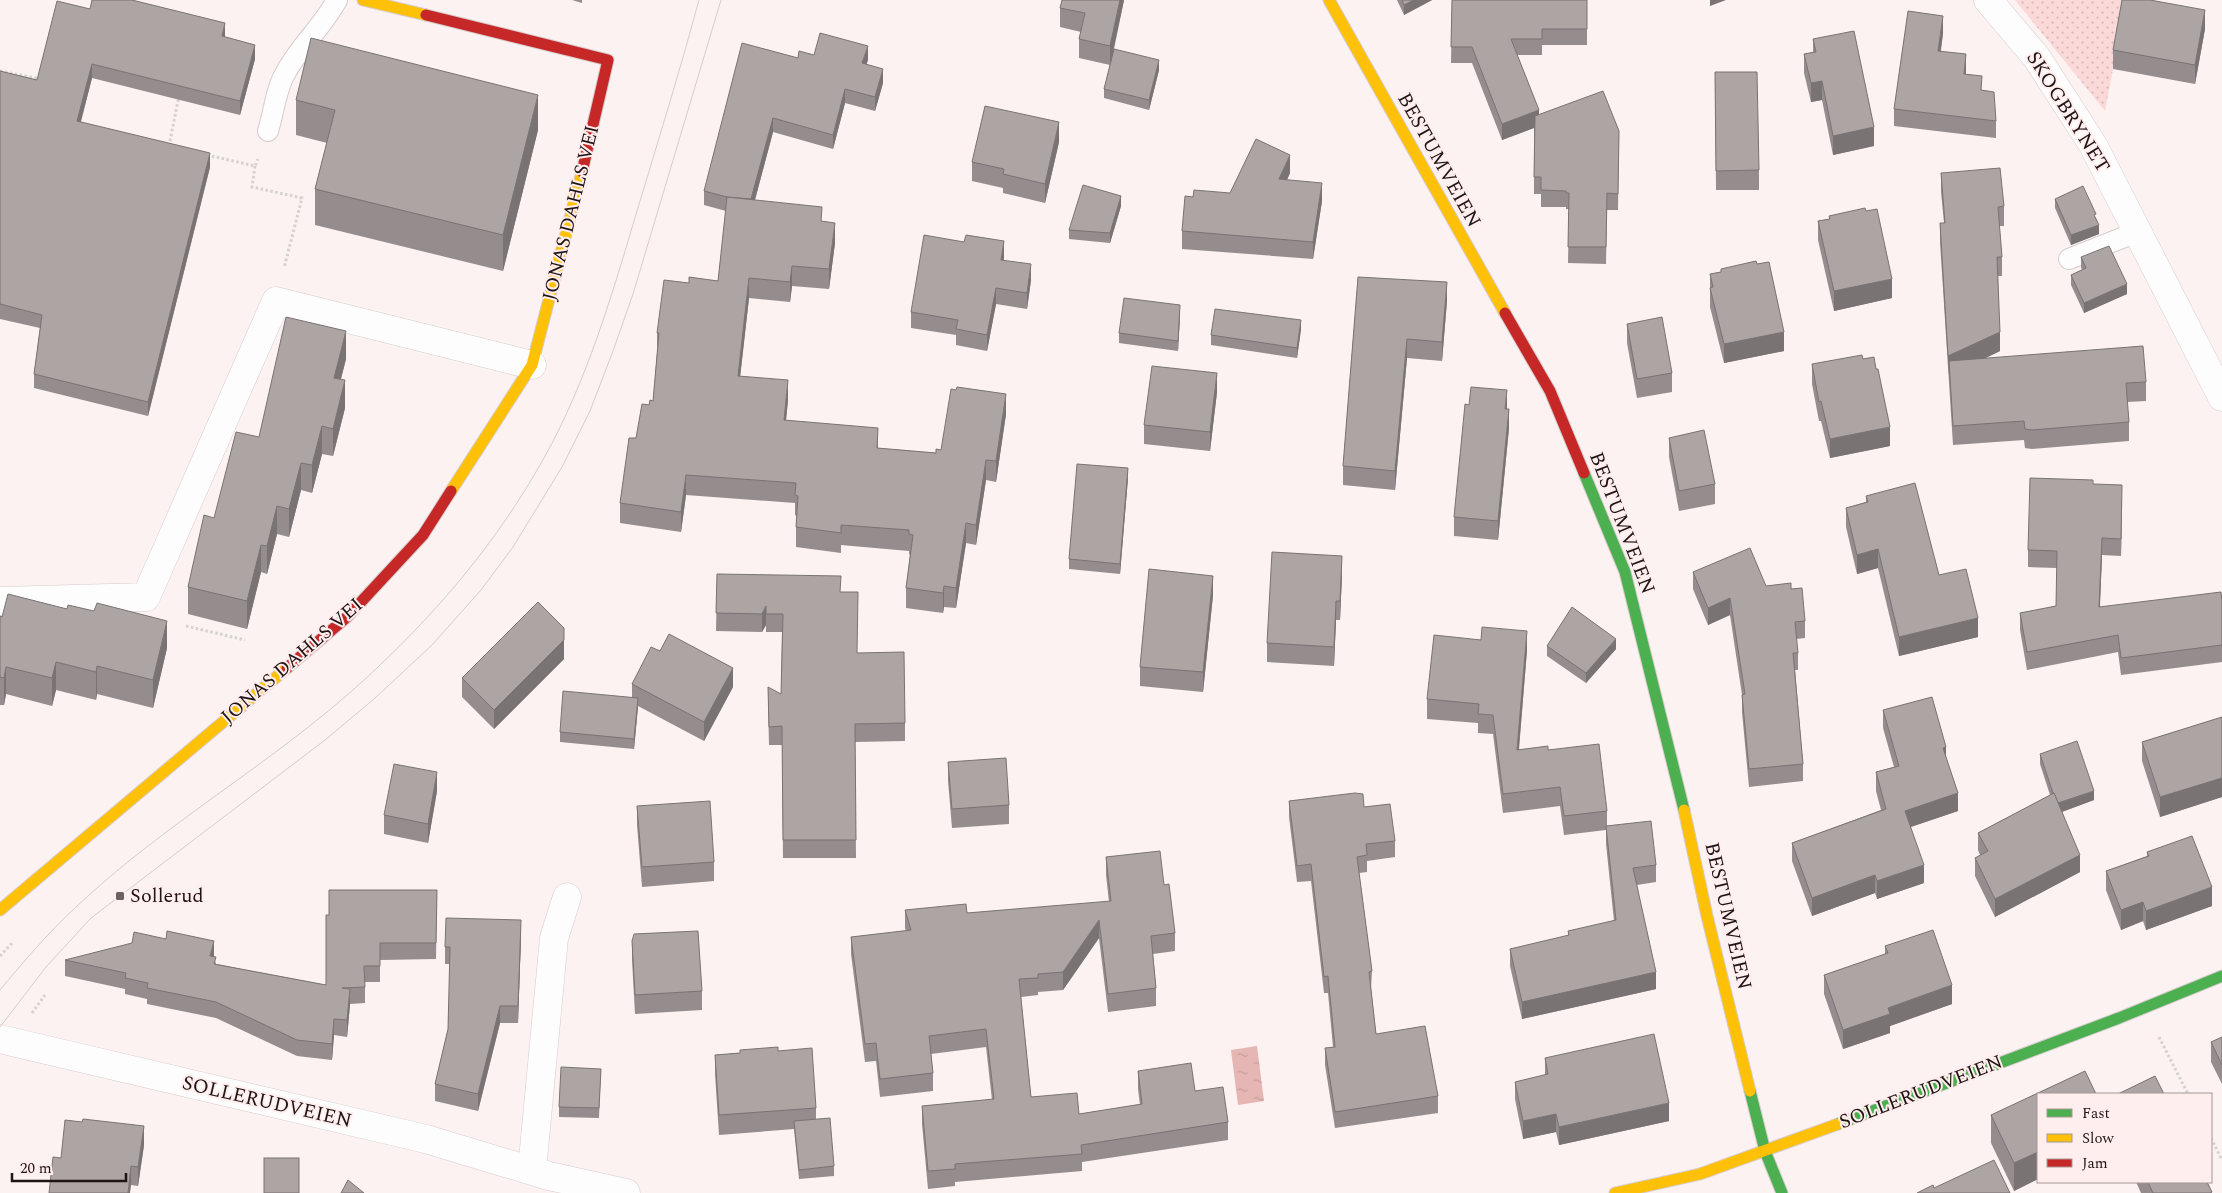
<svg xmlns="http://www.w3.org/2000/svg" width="2222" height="1193" font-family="Spectral,serif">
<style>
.grass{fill:url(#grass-dots)}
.water{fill:url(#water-ripples)}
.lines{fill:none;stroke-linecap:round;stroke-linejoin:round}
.lane-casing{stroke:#d6cccc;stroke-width:22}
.street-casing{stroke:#d6cccc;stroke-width:29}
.fast-casing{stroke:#d6cccc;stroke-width:13}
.slow-casing{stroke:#d6cccc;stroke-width:13}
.jam-casing{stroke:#d6cccc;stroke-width:13}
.path{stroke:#d4d1d1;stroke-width:3;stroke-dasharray:2.5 2.5;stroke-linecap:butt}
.lane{stroke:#fefdfd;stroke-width:20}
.street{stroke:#fefdfd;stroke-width:28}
.fast{stroke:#4caf50;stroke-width:11}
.slow{stroke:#ffc107;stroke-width:11}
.jam{stroke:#c62828;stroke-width:11}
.tram{stroke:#d1cfcf;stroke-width:1}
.wall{fill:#958d8d}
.shaded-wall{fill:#797373}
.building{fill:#ada4a4;stroke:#797373}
.poi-dot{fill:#6b6261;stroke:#ffeeed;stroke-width:2}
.labels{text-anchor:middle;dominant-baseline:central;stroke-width:4;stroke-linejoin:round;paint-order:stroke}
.street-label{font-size:20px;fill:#1e1514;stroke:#ffeeed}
.poi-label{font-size:20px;fill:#1e1514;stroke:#ffeeed;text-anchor:start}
</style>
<defs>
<pattern id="grass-dots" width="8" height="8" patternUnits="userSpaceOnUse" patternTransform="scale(1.25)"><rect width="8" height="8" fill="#fad9d8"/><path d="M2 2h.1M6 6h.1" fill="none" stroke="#d6b9b8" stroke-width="1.8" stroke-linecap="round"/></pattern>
<pattern id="water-ripples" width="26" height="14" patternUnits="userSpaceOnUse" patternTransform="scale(1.25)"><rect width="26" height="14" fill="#e6b6b4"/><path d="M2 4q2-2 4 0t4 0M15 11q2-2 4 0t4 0" fill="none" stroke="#c59c9a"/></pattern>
</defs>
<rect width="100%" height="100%" fill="#fbf2f1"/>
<!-- grass -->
<polygon class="grass" points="2015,0 2126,0 2105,111"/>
<!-- water -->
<polygon class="water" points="1257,1046 1264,1101 1238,1105 1231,1050"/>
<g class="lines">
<defs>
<g id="lane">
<path d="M268,131C274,112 276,88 286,72C300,46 323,26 337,0"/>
<polyline points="2069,259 2137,232"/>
</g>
<g id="street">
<polyline points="1988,0 2037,58 2093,145 2222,397"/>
<polyline points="0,601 146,597 276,301 532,365"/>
<polyline points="0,1039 426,1139 549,1176 626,1193"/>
<polyline points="532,1170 554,938 567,897"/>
</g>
<g id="fast">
<polyline points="1584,473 1625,572 1684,810"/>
<polyline points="1750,1091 1765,1151 1782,1193"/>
<polyline points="1838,1124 2119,1018 2222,976"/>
</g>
<g id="slow">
<polyline points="363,0 426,15"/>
<polyline points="1329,0 1505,313"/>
<polyline points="451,491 532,365 582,172"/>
<polyline points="1684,810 1707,916 1750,1091"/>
<polyline points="0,910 287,668"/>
<polyline points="1615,1193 1700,1174 1838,1124"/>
</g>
<g id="jam">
<polyline points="426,15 608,60 582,172"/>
<polyline points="1505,313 1550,391 1584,473"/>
<polyline points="287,668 347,617 423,535 451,491"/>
</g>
</defs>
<!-- lane casing -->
<use href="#lane" class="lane-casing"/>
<!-- street casing -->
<use href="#street" class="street-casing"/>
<!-- fast casing -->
<use href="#fast" class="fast-casing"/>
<!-- slow casing -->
<use href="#slow" class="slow-casing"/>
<!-- jam casing -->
<use href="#jam" class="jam-casing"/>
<!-- path -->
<g class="path">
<polyline points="0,71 41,79"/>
<polyline points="169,146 179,96"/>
<polyline points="207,155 255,166 258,159"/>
<polyline points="255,166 252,187 302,198 284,268"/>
<polyline points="186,626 245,640"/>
<polyline points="0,956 13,942"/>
<polyline points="32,1013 45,995"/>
<polyline points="2159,1037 2188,1094"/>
<polyline points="2211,1138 2222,1160"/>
</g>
<!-- lane -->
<use href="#lane" class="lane"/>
<!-- street -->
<use href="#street" class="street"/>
<!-- fast -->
<use href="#fast" class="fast"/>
<!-- slow -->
<use href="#slow" class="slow"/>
<!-- jam -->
<use href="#jam" class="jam"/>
<!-- tram -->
<g class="tram">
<path d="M0,990C24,961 48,933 76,907C165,823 273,763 363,681C435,615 496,544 544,458C587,381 612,295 637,211C658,141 680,71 699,0"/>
<polyline points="0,1027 46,967 91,918 325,740 374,699 432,645 481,590 513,547 562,467 590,411 613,351 633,294 721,0"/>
</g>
</g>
<!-- wall -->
<g class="wall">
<polygon points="572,0 582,0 582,3"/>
<polygon points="1124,0 1114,49 1159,70 1149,110 1104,98 1104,89 1110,65 1079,58 1079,39 1081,32 1060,27 1060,8"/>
<polygon points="1397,0 1432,0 1404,15"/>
<polygon points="1452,0 1587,0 1587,45 1542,45 1542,55 1517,55 1539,115 1619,131 1618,210 1607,210 1606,264 1568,263 1569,209 1566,209 1566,207 1541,207 1541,194 1534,194 1534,128 1502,140 1472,63 1451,63"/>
<polygon points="90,9 225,37 255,59 240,115 92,78 81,122 210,167 148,416 34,388 34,374 40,328 0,319 0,71 37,80"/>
<polygon points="2205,29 2195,84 2113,69 2113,50"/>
<polygon points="1943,33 1941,51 1966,71 1966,75 1982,90 1996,121 1996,138 1894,126 1894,109"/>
<polygon points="1813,39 1874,146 1833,155 1822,100 1811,102 1804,73 1804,54 1813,52"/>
<polygon points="814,55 868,60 866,64 883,83 875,111 845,103 833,149 773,132 755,200 822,221 835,243 829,289 792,286 790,302 749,298 740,376 788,400 786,420 878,448 936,453 1006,414 996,482 986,480 976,545 966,543 956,608 944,607 943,613 906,608 906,588 910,555 909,554 909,551 841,545 841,553 796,547 796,527 797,516 795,515 795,503 686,495 681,532 620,523 620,503 636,438 649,405 653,401 657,352 657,333 689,283 718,281 726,211 704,205 704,191 798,58"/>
<polygon points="1715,72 1759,170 1759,190 1716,190"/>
<polygon points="296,100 538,130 503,271 315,225 315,189 327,143 296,135"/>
<polygon points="1059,142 1045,203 1003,193 1003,188 972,181 972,162"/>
<polygon points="1290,173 1287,180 1322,201 1313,259 1182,249 1182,231 1193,197 1230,193"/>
<polygon points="1941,173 2004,206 2004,226 1999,226 2002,257 2002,276 1998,276 2000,351 1986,358 2146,382 2146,401 2127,402 2129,422 2129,441 2032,449 2025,448 2024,440 1953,445 1940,242 1940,223 1944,223 1941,192"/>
<polygon points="2055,199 2096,218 2099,234 2071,245 2055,208"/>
<polygon points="1121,206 1110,243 1069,239 1069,230"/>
<polygon points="1829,216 1892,298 1834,311 1818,240 1818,221 1829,219"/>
<polygon points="1004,257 1004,260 1031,280 1027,309 996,304 987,351 956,345 956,335 911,328 911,312"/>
<polygon points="2081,257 2127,294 2084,313 2071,285 2071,275 2082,270 2081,267"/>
<polygon points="1757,264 1784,351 1724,363 1710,307 1710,274 1721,272 1721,269"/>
<polygon points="1358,277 1447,301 1442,361 1407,358 1395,490 1343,485 1343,466"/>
<polygon points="1180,315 1178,351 1119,343 1119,333"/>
<polygon points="1627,324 1672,373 1672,392 1637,398 1627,343"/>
<polygon points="1301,329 1297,358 1211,345 1211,335"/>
<polygon points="346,359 341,379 345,408 333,456 322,454 312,493 301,490 289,537 277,534 267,574 261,572 247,629 188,614 188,587 214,518 259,437"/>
<polygon points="1812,364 1890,446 1830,458 1821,421 1819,421 1812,384"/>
<polygon points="1217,392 1210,451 1144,444 1144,425"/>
<polygon points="1507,409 1509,428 1498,540 1454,536 1454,517"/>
<polygon points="1669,438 1715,484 1715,504 1679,511 1669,457"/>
<polygon points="1128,478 1120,574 1069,569 1069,559"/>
<polygon points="2093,484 2122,502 2121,556 2102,555 2100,607 2222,602 2222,662 2121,675 2118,652 2027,670 2020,630 2020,613 2056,606 2057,568 2028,567 2028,550"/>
<polygon points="1866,496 1939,575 1978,637 1899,656 1878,568 1857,574 1846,527 1846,508 1866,502"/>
<polygon points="1693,572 1766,586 1791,589 1805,621 1805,638 1796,639 1798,653 1798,670 1795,670 1803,764 1803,781 1749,787 1742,712 1742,695 1730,615 1708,625 1693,589"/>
<polygon points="717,574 841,592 857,653 905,723 905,741 855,742 856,858 783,858 782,745 769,745 768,705 768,687 781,694 782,632 766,632 766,625 762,632 716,631"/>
<polygon points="1342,575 1340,620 1336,620 1334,666 1267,662 1267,643"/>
<polygon points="1213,595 1203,692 1140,686 1140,667"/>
<polygon points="0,616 167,648 153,708 97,694 96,700 56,690 52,706 6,694 4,705 0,705"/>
<polygon points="1547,646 1616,649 1586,683 1547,656"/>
<polygon points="1527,650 1519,750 1548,750 1607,811 1607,826 1656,865 1656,882 1637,885 1656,989 1522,1019 1510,966 1510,949 1568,936 1568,931 1614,921 1606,844 1606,830 1564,835 1560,806 1503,813 1493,734 1478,733 1478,723 1427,719 1427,699"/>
<polygon points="660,651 733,687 704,741 638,706 634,749 560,742 560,732 632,697 632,684"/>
<polygon points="564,659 494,729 462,697 462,678"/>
<polygon points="1883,710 1946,758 1958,811 1910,827 1924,883 1877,899 1875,893 1812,916 1792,861 1792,843 1881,810 1876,791 1876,772 1894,767 1883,728"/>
<polygon points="2222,717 2222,797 2160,817 2142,761 2142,742"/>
<polygon points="2040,754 2094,800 2062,812 2080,872 1995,917 1975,876 1975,858 1980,855 1978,850 1978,833 2050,795 2040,764"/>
<polygon points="948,762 1009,805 1009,824 952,828 948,781"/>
<polygon points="437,791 428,843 384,834 384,815"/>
<polygon points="1289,801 1364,807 1395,841 1395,857 1367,861 1367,872 1359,873 1372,971 1371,988 1376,1034 1438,1096 1438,1113 1335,1128 1325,1065 1325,1048 1333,1047 1328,993 1324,993 1311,881 1297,882 1289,817"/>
<polygon points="637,806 714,862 714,881 642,887 637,825"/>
<polygon points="2147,852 2212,906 2146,930 2143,921 2121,930 2106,890 2106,871 2147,856"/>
<polygon points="1106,857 1164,885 1175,933 1175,951 1153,954 1156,988 1156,1006 1108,1012 1099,938 1063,990 1038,992 1038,995 1021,997 1031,1097 1079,1114 1140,1105 1138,1089 1138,1071 1195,1091 1228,1122 1228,1140 1082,1162 1082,1171 955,1182 955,1186 928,1189 922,1124 922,1106 992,1100 986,1047 931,1054 933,1073 933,1091 880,1097 876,1061 865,1062 851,954 851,937 906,931 905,928 905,910 967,913 1109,902 1106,875"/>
<polygon points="437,890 436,959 380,960 380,982 365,982 365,1003 350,1004 347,1037 334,1035 332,1060 297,1056 216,1018 147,1004 147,999 125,994 125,989 65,976 65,960 214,957 216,964 326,985 329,915"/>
<polygon points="521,937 518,1023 500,1023 478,1111 435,1101 435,1084 448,1029 450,964 445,964 445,947"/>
<polygon points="632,941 702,991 702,1010 635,1014 632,960"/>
<polygon points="1885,946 1952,1004 1890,1026 1890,1033 1843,1049 1824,994 1824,975 1885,954"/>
<polygon points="2222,1037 2222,1084 2211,1062 2211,1042"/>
<polygon points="740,1050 778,1051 816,1108 816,1119 834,1166 834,1176 799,1179 794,1129 719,1135 715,1074 715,1055 740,1053"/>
<polygon points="1545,1058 1669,1121 1559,1145 1556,1132 1523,1139 1515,1099 1515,1082 1545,1075"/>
<polygon points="601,1069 599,1118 559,1117 559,1107"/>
<polygon points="2038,1094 2038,1179 2014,1191 1991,1143 1991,1115"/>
<polygon points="144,1145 138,1186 131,1185 61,1158"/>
<polygon points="2136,1182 2207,1182 2212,1193 2141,1193"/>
</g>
<!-- shaded-wall -->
<g class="shaded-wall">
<polygon points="1120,0 1124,0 1110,65 1110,46"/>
<polygon points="1414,0 1432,0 1404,15 1404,5"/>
<polygon points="1710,0 1726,0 1710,6"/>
<polygon points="2205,10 2205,29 2195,84 2195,65"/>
<polygon points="1943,16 1943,33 1938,68 1938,51"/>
<polygon points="225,23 225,38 222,36"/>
<polygon points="255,45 255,59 240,115 240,101"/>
<polygon points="868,46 868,60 862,78 862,63"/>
<polygon points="1966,54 1966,71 1964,92 1964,74"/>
<polygon points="1159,60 1159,70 1149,110 1149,100"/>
<polygon points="92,64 92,78 77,135 77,121"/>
<polygon points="883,69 883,83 875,111 875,97"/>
<polygon points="1822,81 1822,100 1811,102 1811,83"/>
<polygon points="845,89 845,103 833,149 833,135"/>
<polygon points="538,95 538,130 503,271 503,235"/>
<polygon points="1539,110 1539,126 1502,140 1502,124"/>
<polygon points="773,118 773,132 750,218 750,203"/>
<polygon points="1059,122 1059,142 1045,203 1045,184"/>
<polygon points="1874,127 1874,146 1833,155 1833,136"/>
<polygon points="210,153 210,167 148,416 148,402"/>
<polygon points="1290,155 1290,173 1279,197 1279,179"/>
<polygon points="1322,183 1322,201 1313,259 1313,242"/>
<polygon points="1121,196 1121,206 1110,243 1110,233"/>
<polygon points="835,223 835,243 829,289 829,269"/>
<polygon points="2099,225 2099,234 2071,245 2071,235"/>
<polygon points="1004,241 1004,257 1001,275 1001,260"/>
<polygon points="1031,264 1031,280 1027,309 1027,293"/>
<polygon points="792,266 792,286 790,302 790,282"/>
<polygon points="749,278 749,298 738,396 738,376"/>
<polygon points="1892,279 1892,298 1834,311 1834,291"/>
<polygon points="1447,282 1447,301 1442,361 1442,342"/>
<polygon points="2127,284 2127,294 2084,313 2084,303"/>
<polygon points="996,288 996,304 987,351 987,335"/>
<polygon points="1180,305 1180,315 1178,351 1178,341"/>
<polygon points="1301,320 1301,329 1297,358 1297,348"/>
<polygon points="346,331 346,359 334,405 334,378"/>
<polygon points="1784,332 1784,351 1724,363 1724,344"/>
<polygon points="2000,332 2000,351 1949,375 1949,361 1948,375 1948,356"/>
<polygon points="1407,339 1407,358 1395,490 1395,471"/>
<polygon points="1217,373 1217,392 1210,451 1210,432"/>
<polygon points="345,380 345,408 333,456 333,429"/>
<polygon points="788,380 788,400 784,440 784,420"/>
<polygon points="1507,390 1507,409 1505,409"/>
<polygon points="1006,394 1006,414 996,482 996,461"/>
<polygon points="1509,409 1509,428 1498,540 1498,521"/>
<polygon points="322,426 322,454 312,493 312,465"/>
<polygon points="1890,427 1890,446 1830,458 1830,439"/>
<polygon points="878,428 878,448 877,448"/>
<polygon points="986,460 986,480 976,545 976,525"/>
<polygon points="301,463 301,490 289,537 289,509"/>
<polygon points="1128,468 1128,478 1120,574 1120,564"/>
<polygon points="686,475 686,495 681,532 681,512"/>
<polygon points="2122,485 2122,502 2121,556 2121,539"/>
<polygon points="277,506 277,534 267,574 267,546"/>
<polygon points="966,523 966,543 956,608 956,588"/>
<polygon points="2102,538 2102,555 2099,624 2099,607"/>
<polygon points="261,545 261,572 247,629 247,601"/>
<polygon points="1878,549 1878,568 1857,574 1857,555"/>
<polygon points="1342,556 1342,575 1340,620 1340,601"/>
<polygon points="1213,576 1213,595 1203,692 1203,672"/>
<polygon points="944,586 944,607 943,613 943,593"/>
<polygon points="1730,598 1730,615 1708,625 1708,608"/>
<polygon points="1336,601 1336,620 1334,666 1334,647"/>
<polygon points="766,606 766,625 762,632 762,614"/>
<polygon points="1978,618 1978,637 1899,656 1899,637"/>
<polygon points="167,621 167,648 153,708 153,680"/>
<polygon points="1527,631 1527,650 1517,769 1517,750"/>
<polygon points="1616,639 1616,649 1586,683 1586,673"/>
<polygon points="564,640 564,659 494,729 494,710"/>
<polygon points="56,662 56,690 52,706 52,678"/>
<polygon points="97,666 97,694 96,700 96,672"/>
<polygon points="6,667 6,694 4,705 4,678"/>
<polygon points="733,668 733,687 704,741 704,722"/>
<polygon points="638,698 638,707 634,749 634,739"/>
<polygon points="1946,747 1946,765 1943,748"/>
<polygon points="437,772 437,791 428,843 428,824"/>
<polygon points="2222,778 2222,797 2160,817 2160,797"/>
<polygon points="2094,791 2094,800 2056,814 2056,804"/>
<polygon points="1958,793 1958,811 1905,829 1905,811"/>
<polygon points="2080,855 2080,872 1995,917 1995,899"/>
<polygon points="1924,865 1924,883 1877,899 1877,881"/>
<polygon points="1875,875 1875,893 1812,916 1812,898"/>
<polygon points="2212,887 2212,906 2146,930 2146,911"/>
<polygon points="2143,902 2143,921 2121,930 2121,910"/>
<polygon points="521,920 521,937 518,1023 518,1006"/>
<polygon points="1099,920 1099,938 1063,990 1063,972"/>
<polygon points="214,941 214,957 210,956"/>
<polygon points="1656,972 1656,989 1522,1019 1522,1002"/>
<polygon points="1952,985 1952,1004 1890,1026 1890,1033 1843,1049 1843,1030 1888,1008"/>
<polygon points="350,989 350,1005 347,1037 347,1020"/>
<polygon points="500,1006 500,1023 478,1111 478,1094"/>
<polygon points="334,1019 334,1035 332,1060 332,1044"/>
<polygon points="1669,1103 1669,1121 1559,1145 1559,1127"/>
<polygon points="1556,1114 1556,1132 1523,1139 1523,1121"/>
<polygon points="144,1126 144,1145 138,1186 138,1167"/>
<polygon points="2038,1152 2038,1179 2014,1191 2014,1163"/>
<polygon points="131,1166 131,1185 130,1193 128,1193"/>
</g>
<!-- building -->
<g class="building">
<polygon points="92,0 132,0 225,23 222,36 255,45 240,101 92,64 77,121 210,153 148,402 34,374 42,315 0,304 0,71 37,80 57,1 90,9"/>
<polygon points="1062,0 1120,0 1110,46 1079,39 1085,13 1060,8"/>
<polygon points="1402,0 1414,0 1404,5"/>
<polygon points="1452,0 1587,0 1587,29 1542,29 1542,39 1511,39 1539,110 1502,124 1472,47 1451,47"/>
<polygon points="2122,0 2150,0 2205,10 2195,65 2113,50"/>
<polygon points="1908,11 1943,16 1938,51 1966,54 1964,74 1982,76 1981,90 1994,92 1996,121 1894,109"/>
<polygon points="1854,31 1874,127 1833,136 1822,81 1811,83 1804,54 1816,52 1813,39"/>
<polygon points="820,33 868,46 862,63 883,69 875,97 845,89 833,135 773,118 751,199 727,197 704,191 742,43 798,58 799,51 814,55"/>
<polygon points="311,38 538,95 503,235 315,189 335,110 296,100"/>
<polygon points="1114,49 1159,60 1149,100 1104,89"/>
<polygon points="1715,72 1757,72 1759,170 1716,171"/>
<polygon points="1603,91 1619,131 1618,194 1607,193 1606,247 1568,247 1569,193 1566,193 1566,191 1541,190 1541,177 1534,177 1535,116"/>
<polygon points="985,106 1059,122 1045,184 1003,174 1004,169 972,162"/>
<polygon points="1256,139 1290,155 1279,179 1322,183 1313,242 1182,231 1185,196 1193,197 1194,190 1230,193"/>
<polygon points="2000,168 2004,206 1998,207 2002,257 1997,257 2000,332 1948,356 1940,223 1945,223 1941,173"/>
<polygon points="1083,185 1121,196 1110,233 1069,230"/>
<polygon points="2083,186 2096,214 2094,215 2099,225 2071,235 2055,199"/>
<polygon points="727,197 822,207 821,221 835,223 829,269 792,266 790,282 749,278 738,376 788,380 784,420 878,428 877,448 936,453 936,449 941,450 951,389 956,390 957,387 1006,394 996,461 986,460 976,525 966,523 956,588 944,586 943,593 906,588 913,535 909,534 909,530 841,525 841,533 796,527 798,496 795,495 796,483 686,475 681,512 620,503 629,438 636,438 642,404 649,405 650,400 653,401 659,333 657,333 664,280 689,283 689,277 718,281"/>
<polygon points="1865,208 1866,211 1877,209 1892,279 1834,291 1818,221 1830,219 1829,216"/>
<polygon points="924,235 964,242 966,235 1004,241 1001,260 1031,264 1027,293 996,288 987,335 956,329 958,320 911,312"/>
<polygon points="2109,246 2127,284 2084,303 2071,275 2086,268 2081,257"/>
<polygon points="1756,261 1757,264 1769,262 1784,332 1724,344 1710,288 1713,287 1710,274 1721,272 1721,269"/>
<polygon points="1358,277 1447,282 1442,342 1407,339 1395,471 1343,466"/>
<polygon points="1124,298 1180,305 1178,341 1119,333"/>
<polygon points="1215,309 1301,320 1297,348 1211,335"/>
<polygon points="286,317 346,331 334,378 345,380 333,429 322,426 312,465 301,463 289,509 277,506 267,546 261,545 247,601 188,587 204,515 214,518 236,432 259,437"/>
<polygon points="1662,317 1672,373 1637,379 1627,324"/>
<polygon points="2143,346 2146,382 2126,383 2129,422 2032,430 2025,429 2024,421 1953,426 1949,361"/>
<polygon points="1862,355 1863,359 1874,357 1876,369 1878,369 1890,427 1830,439 1821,401 1819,402 1812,364"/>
<polygon points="1152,366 1217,373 1210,432 1144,425"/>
<polygon points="1471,387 1507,390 1505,409 1509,409 1498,521 1454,517 1465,404 1469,405"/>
<polygon points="1704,430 1715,484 1679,491 1669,438"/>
<polygon points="1077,464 1128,468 1120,564 1069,559"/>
<polygon points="2030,478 2093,480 2093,484 2122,485 2121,539 2102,538 2099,607 2221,592 2222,602 2222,645 2121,658 2118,635 2027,652 2020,613 2056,606 2057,551 2028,550"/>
<polygon points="1915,483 1939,575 1966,569 1978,618 1899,637 1878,549 1857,555 1846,508 1868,502 1866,496"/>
<polygon points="1750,548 1766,586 1791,583 1791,589 1802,588 1805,621 1795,622 1798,653 1793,653 1803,764 1749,769 1742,695 1745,694 1730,598 1708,608 1693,572"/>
<polygon points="1272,552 1342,556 1340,601 1336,601 1334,647 1267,643"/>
<polygon points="1149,569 1213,576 1203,672 1140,667"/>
<polygon points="717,574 841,576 840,592 858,592 857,653 904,652 905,723 855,724 856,840 783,840 782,726 769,727 768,687 781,694 783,614 766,614 766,606 762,614 716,613"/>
<polygon points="8,594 67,609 68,605 94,611 97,603 167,621 153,680 97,666 96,672 56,662 52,678 6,667 4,678 0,677 0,616 2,617"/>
<polygon points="538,602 564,628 564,640 494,710 462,678"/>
<polygon points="1572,607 1616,639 1586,673 1547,646"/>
<polygon points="1482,627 1527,631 1517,750 1548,746 1548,750 1599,744 1607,811 1564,816 1560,787 1503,794 1493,715 1478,714 1479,704 1427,699 1434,635 1481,640"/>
<polygon points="669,634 733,668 704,722 632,684 651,647 660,651"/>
<polygon points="563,691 638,698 634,739 560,732"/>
<polygon points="1932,697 1946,747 1943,748 1958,793 1905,811 1924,865 1877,881 1875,875 1812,898 1792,843 1886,809 1876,772 1899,766 1883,710"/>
<polygon points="2222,717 2222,778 2160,797 2142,742"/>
<polygon points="2077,741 2094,791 2058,803 2054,793 2053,793 2040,754"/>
<polygon points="1006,758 1009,805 952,809 948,762"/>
<polygon points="394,764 437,772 428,824 384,815"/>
<polygon points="1355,793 1363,794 1364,807 1390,804 1395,841 1366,844 1367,855 1357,857 1372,971 1369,972 1376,1034 1425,1026 1438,1096 1335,1112 1325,1048 1335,1047 1328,976 1324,977 1311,864 1297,866 1289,801"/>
<polygon points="2054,793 2080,855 1995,899 1975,858 1988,851 1978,833"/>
<polygon points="710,801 714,862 642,867 637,806"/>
<polygon points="1651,821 1656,865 1633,868 1656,972 1522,1002 1510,949 1569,935 1568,931 1616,920 1606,826"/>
<polygon points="2192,836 2212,887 2146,911 2143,902 2121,910 2106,871 2149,856 2147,852"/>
<polygon points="1160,851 1164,885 1169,884 1175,933 1151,936 1156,988 1108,994 1099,920 1063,972 1038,974 1038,978 1019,979 1031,1097 1077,1093 1079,1114 1142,1104 1138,1071 1191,1063 1195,1091 1223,1087 1228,1122 1081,1145 1082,1154 955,1164 955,1169 928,1171 922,1106 994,1099 986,1029 929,1036 933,1073 880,1079 876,1043 865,1044 851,937 911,930 905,910 966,904 967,913 1111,901 1106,857"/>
<polygon points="329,890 437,890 436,943 380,943 380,966 364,966 365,987 342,988 350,989 347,1020 334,1019 332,1044 297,1040 216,1002 147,988 148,983 125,978 126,973 65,960 132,943 134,932 166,939 167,931 214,941 210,956 216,957 214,964 326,985 326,915 329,915"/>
<polygon points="446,918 521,920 518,1006 500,1006 478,1094 435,1084 448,1029 450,947 445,947"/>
<polygon points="1933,930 1952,985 1888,1008 1890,1014 1843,1030 1824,975 1888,953 1885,946"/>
<polygon points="698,931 702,991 635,995 632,941 634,934"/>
<polygon points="1654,1034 1669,1103 1559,1127 1556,1114 1523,1121 1515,1082 1548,1074 1545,1058"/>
<polygon points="2222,1037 2222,1065 2211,1042"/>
<polygon points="778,1047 778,1051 812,1048 816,1108 719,1115 715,1055 740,1053 740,1050"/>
<polygon points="561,1067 601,1069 599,1108 559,1107"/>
<polygon points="2085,1071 2096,1094 2038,1094 2038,1152 2014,1163 1991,1115"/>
<polygon points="2155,1076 2164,1094 2118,1094"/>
<polygon points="830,1118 834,1166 799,1170 794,1121"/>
<polygon points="83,1119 144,1126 138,1167 131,1166 128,1193 49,1193 53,1157 61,1158 65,1120 82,1122"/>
<rect x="264" y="1158" width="35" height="35"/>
<polygon points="1994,1160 2010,1193 1917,1193 1933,1185 1934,1188"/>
<polygon points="348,1180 364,1193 341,1193"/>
<polygon points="2148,1182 2207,1182 2212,1192 2210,1193 2153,1193"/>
</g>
<!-- markers -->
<rect class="poi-dot" x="115" y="891" width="10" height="10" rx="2.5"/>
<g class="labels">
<!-- street labels -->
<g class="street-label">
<text transform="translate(2068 112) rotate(58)">SKOGBRYNET</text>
<text transform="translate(1439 160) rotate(61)">BESTUMVEIEN</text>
<text transform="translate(571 213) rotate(-76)">JONAS DAHLS VEI</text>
<text transform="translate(1622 523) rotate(69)">BESTUMVEIEN</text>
<text transform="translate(292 661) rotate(-41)">JONAS DAHLS VEI</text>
<text transform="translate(1728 916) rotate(77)">BESTUMVEIEN</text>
<text transform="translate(1921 1092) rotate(-21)">SOLLERUDVEIEN</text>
<text transform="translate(267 1102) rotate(13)">SOLLERUDVEIEN</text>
</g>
<!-- poi labels -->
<g class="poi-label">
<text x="130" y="896">Sollerud</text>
</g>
</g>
<!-- legend -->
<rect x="2037" y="1093" width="175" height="90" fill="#ffeeed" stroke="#a59796"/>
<rect x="2047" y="1109" width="25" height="8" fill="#4caf50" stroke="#a59796"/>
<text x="2082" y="1118" font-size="15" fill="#1e1514">Fast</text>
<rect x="2047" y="1134" width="25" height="8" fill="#ffc107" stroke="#a59796"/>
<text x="2082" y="1143" font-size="15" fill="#1e1514">Slow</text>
<rect x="2047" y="1159" width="25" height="8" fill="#c62828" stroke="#a59796"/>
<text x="2082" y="1168" font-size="15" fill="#1e1514">Jam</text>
<!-- scale -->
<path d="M12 1173v8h114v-8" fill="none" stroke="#1e1514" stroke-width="2.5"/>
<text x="20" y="1173" font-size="15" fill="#1e1514" stroke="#ffeeed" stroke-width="4" paint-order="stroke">20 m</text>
</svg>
